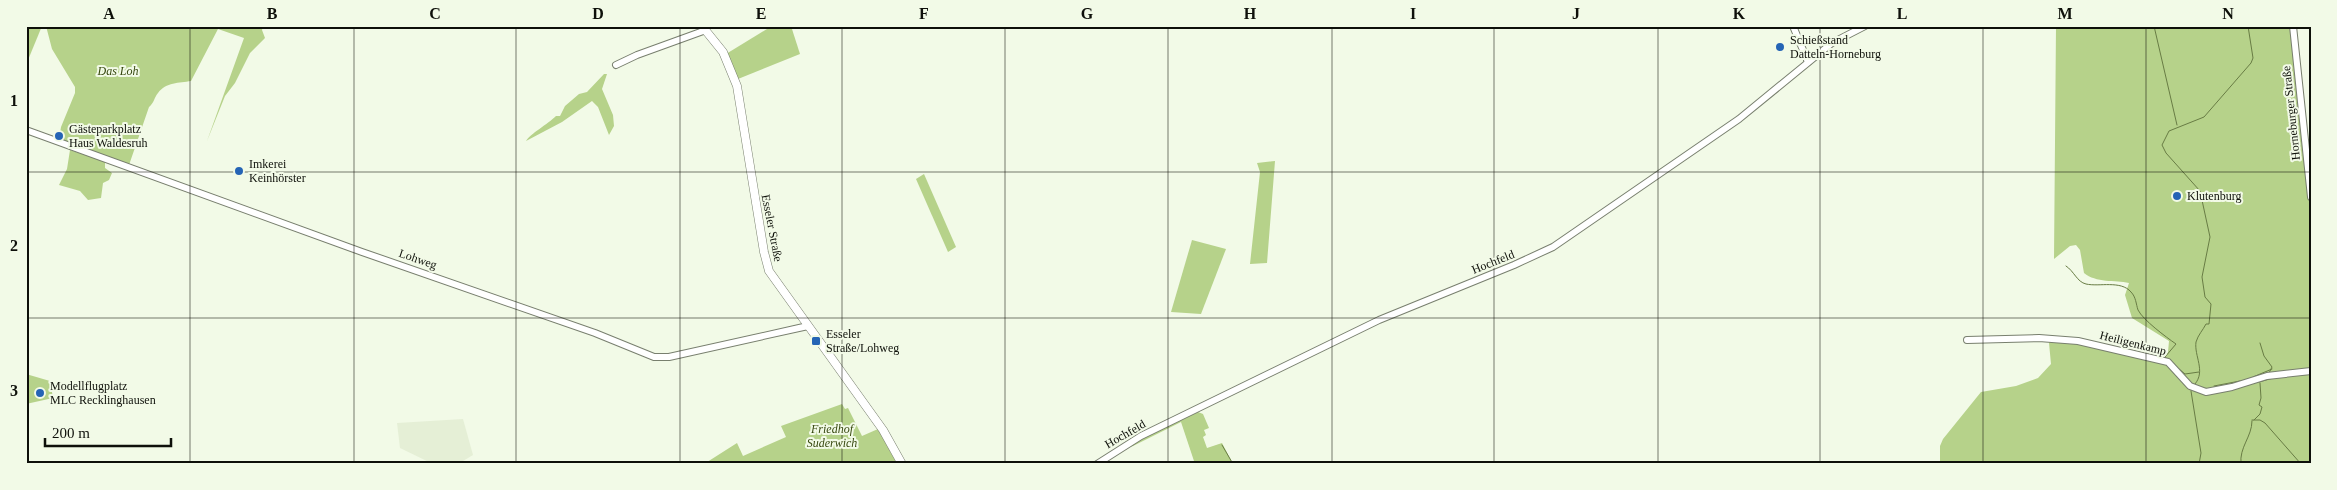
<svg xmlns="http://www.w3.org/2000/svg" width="2337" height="490" font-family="'Times New Roman',serif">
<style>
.built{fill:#e5efd6}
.green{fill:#b6d28a}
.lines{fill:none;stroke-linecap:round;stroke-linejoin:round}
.stream{stroke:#687c44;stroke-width:1}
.minor-casing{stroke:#787f6e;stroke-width:8}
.major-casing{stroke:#787f6e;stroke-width:9}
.minor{stroke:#fff;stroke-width:6}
.major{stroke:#fff;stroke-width:8}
.grid{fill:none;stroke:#0e100a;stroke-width:1;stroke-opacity:0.55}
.poi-dot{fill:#2564b5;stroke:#f2fae7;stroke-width:2}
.labels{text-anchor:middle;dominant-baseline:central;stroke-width:4;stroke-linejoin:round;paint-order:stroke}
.poi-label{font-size:12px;fill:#0e100a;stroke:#f2fae7;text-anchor:start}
.park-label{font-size:12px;font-style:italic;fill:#36470e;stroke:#f2fae7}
.street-label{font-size:12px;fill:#0e100a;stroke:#f2fae7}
.neatline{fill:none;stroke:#0e100a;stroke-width:2}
.grid-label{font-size:16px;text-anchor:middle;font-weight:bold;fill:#0e100a}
</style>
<rect width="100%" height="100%" fill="#f2fae7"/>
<!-- built -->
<polygon class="built" points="463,419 473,455 458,464 433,464 400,448 397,423"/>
<!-- green -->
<g class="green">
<polygon points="26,26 42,26 28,60 26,59"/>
<path d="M46,26H263L262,30L265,38L250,53L235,83L225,96L207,141L244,38L218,29L191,81C179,83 166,82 158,93C154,98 154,103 149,107L129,165L59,139L62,134L60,133L61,127L75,93V87L52,49Z"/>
<polygon points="772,26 791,26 800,54 738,79 726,54"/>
<path d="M2056,26H2291L2311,219V464H1940V446L1943,439L1981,392L2016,386L2038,378L2051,364L2049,343L2051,341L2072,343L2163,363L2168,352L2169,341L2132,318L2125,295L2129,283C2115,280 2096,283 2084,273L2080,250L2076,245L2070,246L2054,259Z"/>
<path d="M604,74H607L602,89L613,115L614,126L609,135L598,107L592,101L562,122L526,141C530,134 548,124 556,116H560L565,106L579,94L587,92Z"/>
<polygon points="70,150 97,159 99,157 105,160 105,168 112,173 109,180 103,183 101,198 88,200 80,191 59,185 67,169"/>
<polygon points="1275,161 1267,263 1250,264 1260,172 1257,163"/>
<polygon points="924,174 956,247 948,252 916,179"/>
<polygon points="1192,240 1226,249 1201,314 1171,312"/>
<polygon points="26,374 50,381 53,398 26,404"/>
<polygon points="842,404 845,409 848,408 862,436 878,429 897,464 704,464 737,443 743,456 786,437 781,426"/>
<polygon points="1198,412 1203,414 1209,428 1204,430 1206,435 1203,437 1207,448 1222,443 1233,464 1195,464 1181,422 1133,446 1129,447 1127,444"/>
</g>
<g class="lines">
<!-- stream -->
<g class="stream">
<polyline points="1679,26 1679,28"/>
<polyline points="2154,26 2177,125"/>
<path d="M2066,266C2074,271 2077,282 2086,284C2099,287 2121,280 2131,292C2136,297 2136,304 2138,310C2143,320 2166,337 2176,344L2165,357L2185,374L2199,372"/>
<polyline points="2260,343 2264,356 2272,367 2269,373"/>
<polyline points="2253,377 2272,369"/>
<polyline points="2259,382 2273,378"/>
<path d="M2195,384C2206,371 2194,356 2196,342C2198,335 2203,330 2206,324H2209L2211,304L2205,297L2202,277L2210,237L2200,191L2166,153L2162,145L2169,131L2204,117L2251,63L2253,58L2248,26"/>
<polyline points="2214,386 2240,381"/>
<polyline points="2191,391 2201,453 2199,464"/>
<polyline points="2252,420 2260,420 2265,423 2301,464"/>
<polyline points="2254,420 2260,414 2262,407 2259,405 2261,398 2260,383"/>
<polyline points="1222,445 1233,464"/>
<path d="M2241,464C2239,447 2252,437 2252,421"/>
</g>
<defs>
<g id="minor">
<polyline points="1793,26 1808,62"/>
<polyline points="2293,26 2311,197"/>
<polyline points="616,65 637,55 706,30"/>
<polyline points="26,130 362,252 595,333 654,357 669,357 808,326"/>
<polyline points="1967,340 2039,338 2078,341 2168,362 2190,386 2206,392 2232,387 2267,376 2311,371"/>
<polyline points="1097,464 1141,436 1379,320 1514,265 1553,247 1739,119 1832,43 1865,26"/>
</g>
<polyline id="major" points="702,26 723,52 737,86 764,252 769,271 883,430 902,464"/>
</defs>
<!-- minor casing -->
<use href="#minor" class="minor-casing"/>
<!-- major casing -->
<use href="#major" class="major-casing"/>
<!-- minor -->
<use href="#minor" class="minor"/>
<!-- major -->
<use href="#major" class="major"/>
</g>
<!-- grid -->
<path class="grid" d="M190,26V464M354,26V464M516,26V464M680,26V464M842,26V464M1005,26V464M1168,26V464M1332,26V464M1494,26V464M1658,26V464M1820,26V464M1983,26V464M2146,26V464M26,172H2311M26,318H2311"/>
<!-- markers -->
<g class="poi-dot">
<circle cx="1780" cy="47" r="5"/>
<circle cx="59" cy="136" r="5"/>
<circle cx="239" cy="171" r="5"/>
<circle cx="2177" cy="196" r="5"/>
<rect x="811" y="336" width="10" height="10" rx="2.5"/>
<circle cx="40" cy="393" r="5"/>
</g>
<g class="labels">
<!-- poi labels -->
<g class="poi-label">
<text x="1790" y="40">Schießstand<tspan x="1790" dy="14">Datteln-Horneburg</tspan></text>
<text x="69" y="129">Gästeparkplatz<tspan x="69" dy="14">Haus Waldesruh</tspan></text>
<text x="249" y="164">Imkerei<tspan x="249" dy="14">Keinhörster</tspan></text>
<text x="2187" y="196">Klutenburg</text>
<text x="826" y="334">Esseler<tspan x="826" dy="14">Straße/Lohweg</tspan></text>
<text x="50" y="386">Modellflugplatz<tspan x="50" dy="14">MLC Recklinghausen</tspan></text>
</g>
<!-- park labels -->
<g class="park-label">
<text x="118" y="71">Das Loh</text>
<text x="832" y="429">Friedhof<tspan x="832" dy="14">Suderwich</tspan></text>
</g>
<!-- street labels -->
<g class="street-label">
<text transform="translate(2291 113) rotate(-96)">Horneburger Straße</text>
<text transform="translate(772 228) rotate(79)">Esseler Straße</text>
<text transform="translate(418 259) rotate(19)">Lohweg</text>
<text transform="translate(1493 262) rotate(-22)">Hochfeld</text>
<text transform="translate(2133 343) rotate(14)">Heiligenkamp</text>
<text transform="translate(1125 434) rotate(-30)">Hochfeld</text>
</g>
</g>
<!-- border -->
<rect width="2337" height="490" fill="none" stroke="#f2fae7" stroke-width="55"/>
<!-- scale -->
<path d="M45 438v8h126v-8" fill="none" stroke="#0e100a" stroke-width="2.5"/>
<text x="52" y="438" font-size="15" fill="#0e100a" stroke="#f2fae7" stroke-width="4" paint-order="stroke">200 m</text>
<rect x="28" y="28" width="2282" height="434" class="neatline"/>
<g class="grid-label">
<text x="109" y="19">A</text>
<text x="272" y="19">B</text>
<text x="435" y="19">C</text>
<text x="598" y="19">D</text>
<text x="761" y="19">E</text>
<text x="924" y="19">F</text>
<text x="1087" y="19">G</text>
<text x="1250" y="19">H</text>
<text x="1413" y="19">I</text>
<text x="1576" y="19">J</text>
<text x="1739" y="19">K</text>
<text x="1902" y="19">L</text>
<text x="2065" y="19">M</text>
<text x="2228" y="19">N</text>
<text x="14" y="106">1</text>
<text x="14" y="251">2</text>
<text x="14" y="396">3</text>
</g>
</svg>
